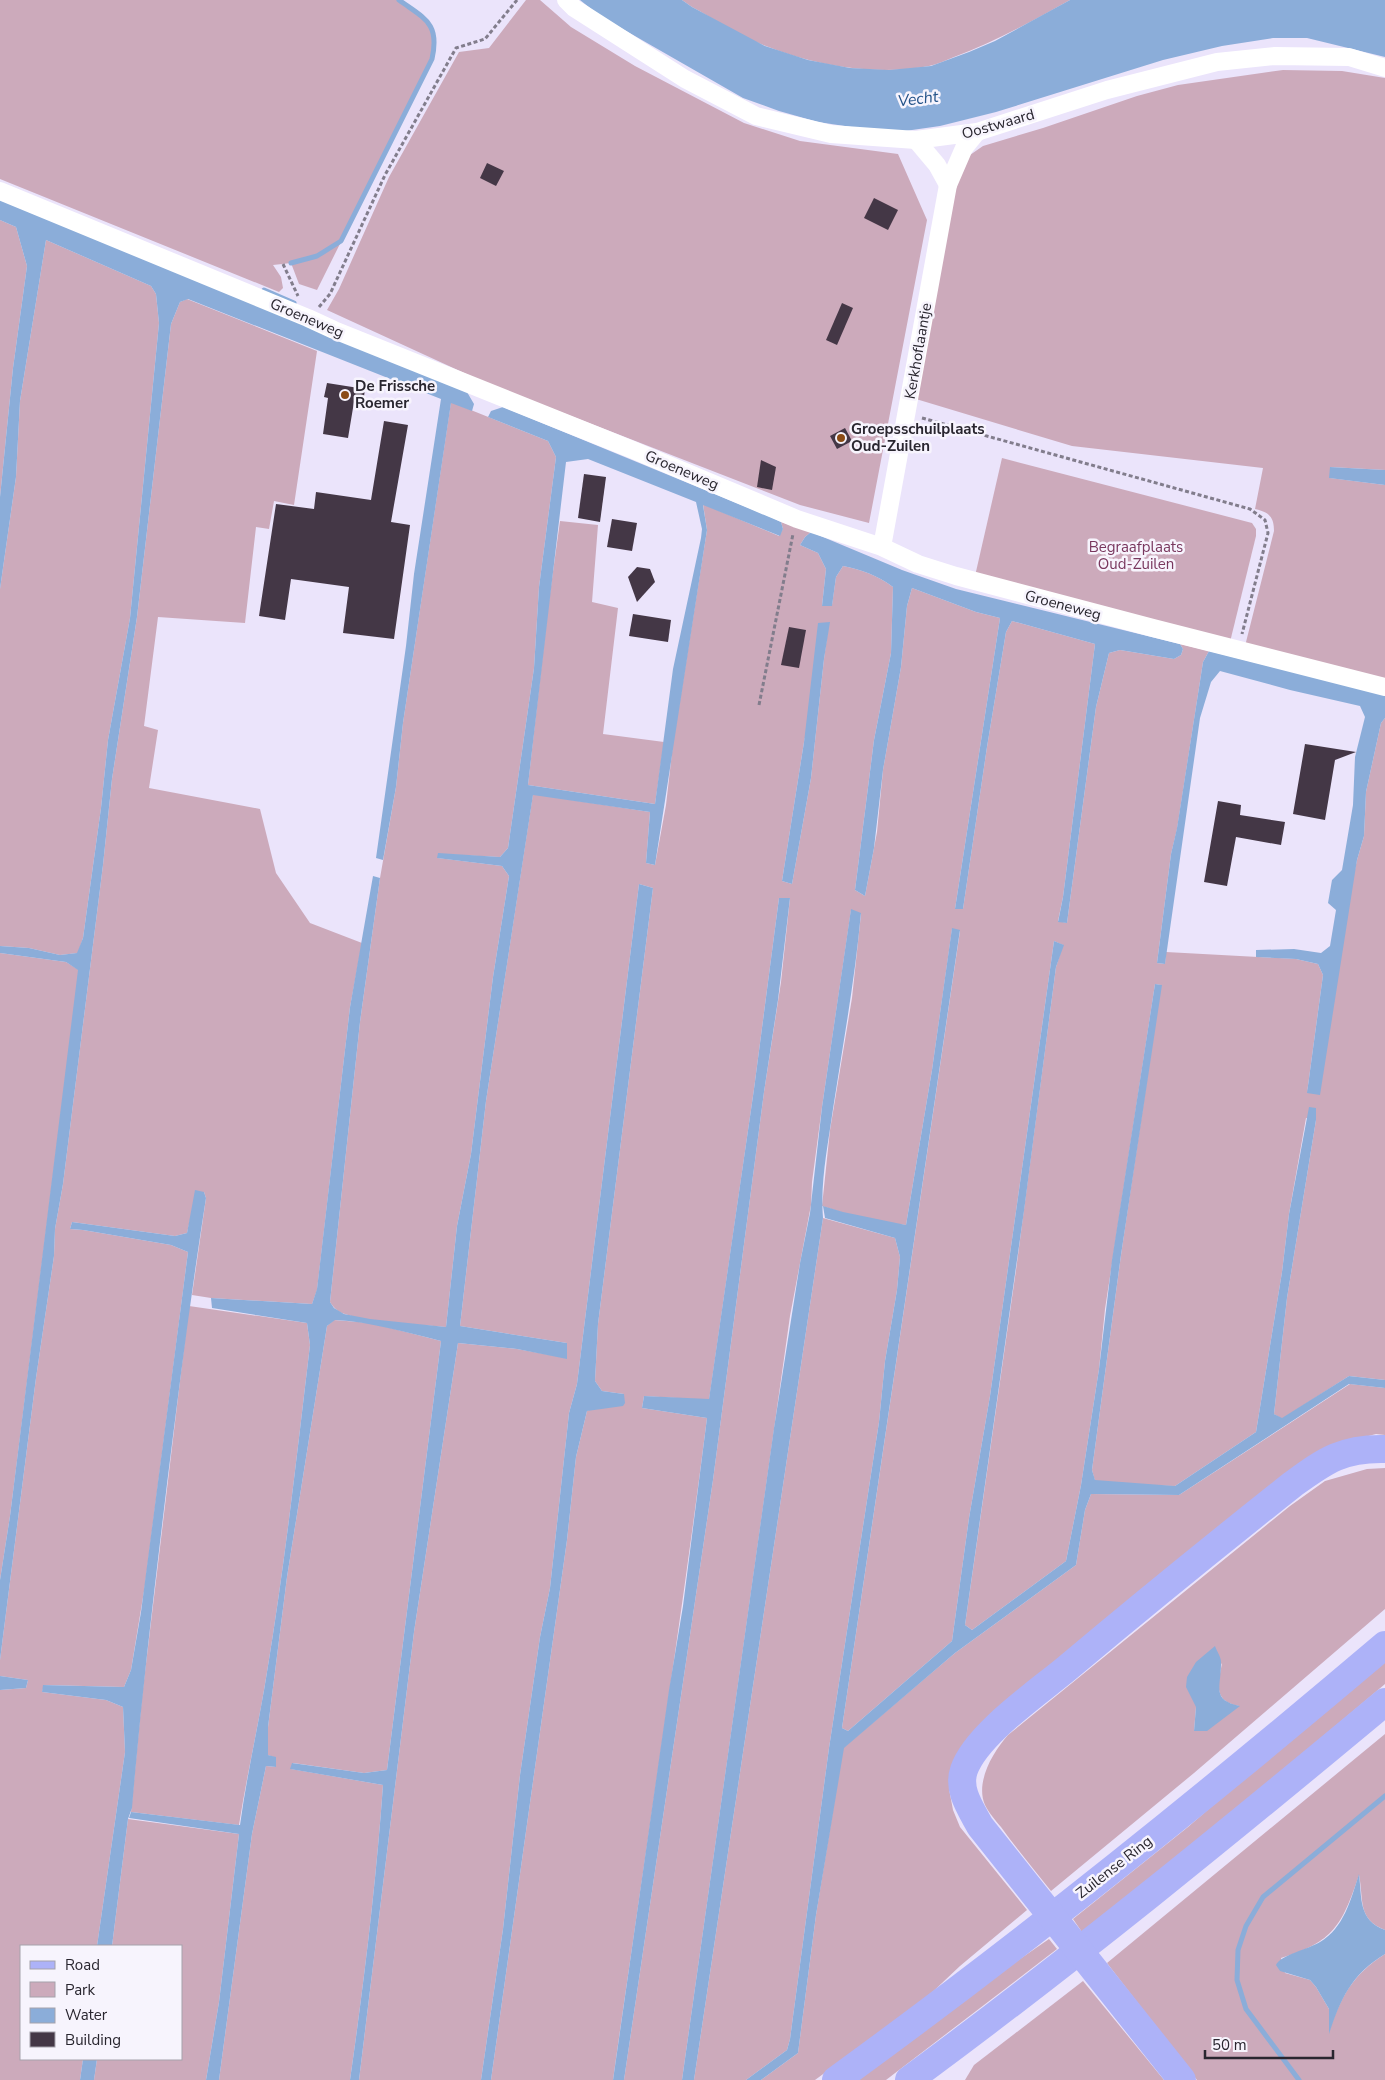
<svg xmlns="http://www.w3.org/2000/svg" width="1385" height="2080" font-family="'Nunito Sans',sans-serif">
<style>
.green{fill:#cab;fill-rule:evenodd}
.water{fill:#8badd9;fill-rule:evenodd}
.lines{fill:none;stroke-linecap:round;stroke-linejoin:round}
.stream{stroke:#8badd9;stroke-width:5}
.building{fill:#443746}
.path{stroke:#827d8c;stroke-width:3;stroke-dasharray:4 2.5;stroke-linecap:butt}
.minor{stroke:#fff;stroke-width:18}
.primary{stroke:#adb2f8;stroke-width:28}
.poi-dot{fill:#8b4b15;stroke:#f7f4fd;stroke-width:2}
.labels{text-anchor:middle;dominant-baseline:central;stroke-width:5;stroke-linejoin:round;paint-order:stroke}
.street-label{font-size:15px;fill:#29262f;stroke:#f7f4fd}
.poi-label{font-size:15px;font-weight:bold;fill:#29262f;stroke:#f7f4fd;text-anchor:start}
.park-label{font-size:15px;fill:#79375e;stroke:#f7f4fd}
.water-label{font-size:16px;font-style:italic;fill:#245389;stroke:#f7f4fd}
</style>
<rect width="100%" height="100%" fill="#ebe4fb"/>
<!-- green -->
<g class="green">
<path d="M0,0H399C425,19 440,23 432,59L317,290L299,284L291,263L273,265L281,277L283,288L279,292L0,179Z"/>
<polygon points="526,0 540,0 571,27 635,66 744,123 800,141 898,154 927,220 869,523 800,505 486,383 327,310 339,289 389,177 459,52 489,48"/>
<path d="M682,0H1070C1032,21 995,42 954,57C946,60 938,64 929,66C875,76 816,66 766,46C740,36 716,20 692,7Z"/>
<path d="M1283,70L1342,71L1385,78V470L1330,467V478L1385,485V681L1245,646L1274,531C1274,517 1269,512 1255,509L1263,468L1072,446L916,399L955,189L970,155L983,146L1043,128L1137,96L1178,85Z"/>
<polygon points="0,220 16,227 27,266 13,368 0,497"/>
<polygon points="46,240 151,286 156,294 159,323 130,618 108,740 101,808 83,938 78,953 60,955 29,948 0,946 0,589 16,477 20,401"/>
<polygon points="187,299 317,351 294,505 274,501 269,529 256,527 245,623 158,617 144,726 158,730 149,788 260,809 276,873 310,923 362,943 350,1007 317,1290 312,1304 211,1298 192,1295 206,1198 204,1192 190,1220 187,1233 175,1236 72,1222 70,1229 83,1230 171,1245 188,1252 145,1585 131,1670 124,1687 44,1685 42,1692 106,1700 123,1707 125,1752 97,1946 21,1946 21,2059 83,2059 80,2080 0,2080 0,1690 26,1688 28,1680 0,1676 0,1660 36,1378 54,1256 55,1229 63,1184 103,865 112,779 137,617 171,324 180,302"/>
<path d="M451,402L548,441L556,457L539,587L534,668L508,848L500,857L438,854V858L502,866L509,876L493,977L471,1154L457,1226L446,1327C415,1324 374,1324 345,1314C338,1312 334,1308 330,1302L360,1022L380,878L396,787L403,723Z"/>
<polygon points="1002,458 1252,523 1256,529 1256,536 1230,642 975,576"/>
<path d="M703,504L779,536L783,529L781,522L811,532L805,537L800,545L818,553L826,569L822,606L832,605L836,577L843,566C862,570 877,575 893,587L891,653L874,740L855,890L865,896L877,832L883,770L901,667L907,606L912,588L976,612L1000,618L955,909H963L987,747L1006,632L1012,621L1095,644L1063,897L1058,921L1067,923L1096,707L1109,653L1120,650L1174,659L1181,655L1183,649L1180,644L1209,651L1203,662L1177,829L1171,854L1157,963L1165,964L1166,952L1296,959L1318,964L1323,975L1307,1093L1357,860L1364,836L1366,792L1381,723L1385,718V1380L1349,1376L1282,1419L1274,1414L1287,1298L1316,1120L1306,1118L1289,1214L1282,1272L1256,1432L1175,1486L1136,1485L1095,1481L1092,1470L1121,1255L1161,985L1155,984L1105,1309L1099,1369L1081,1485L1066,1561L972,1630L965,1625L1016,1270L1056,967L1063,945L1054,941L990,1396L969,1518L952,1641L848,1731L842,1728L960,931L952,929L932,1070L906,1225L866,1220L822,1206L830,1130L852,998L861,914L851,910L822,1107L812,1182L811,1205L790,1316L682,2080H624L713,1480L764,1092L781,982L790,898H779L754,1089L709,1400L644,1396L642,1408L707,1418C679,1639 644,1859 613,2080H491L567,1540L576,1457L587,1411L624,1394L602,1391L595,1381L598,1324L653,888L639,884L577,1384L569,1413L550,1588L540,1637L520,1775L503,1929L481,2080H359L414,1632L458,1343L517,1349L567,1358V1343L460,1326L486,1101L533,794L650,812L646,863L655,865L666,805L673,744L707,530ZM829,622L824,659L811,778L792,884L782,881L804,742Z"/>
<polygon points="560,521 598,525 592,602 618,608 603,734 664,742 655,804 528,785 548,608"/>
<polygon points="0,953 66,962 79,970 10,1516 0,1580"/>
<polygon points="823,1218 895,1238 900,1257 897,1290 885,1361 879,1422 829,1748 790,2039 787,2050 746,2080 694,2080"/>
<path d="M189,1306L307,1323L310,1345C297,1454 285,1563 267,1672C259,1723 247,1774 239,1825L131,1812L142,1697Z"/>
<path d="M334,1320L371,1323L441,1341L387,1770L364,1773L293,1763L291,1769L383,1785C376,1884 364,1982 350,2080H219L252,1834L266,1766L276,1767V1758L268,1755V1727L287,1577L327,1326Z"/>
<polygon points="1350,1384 1385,1388 1385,1435 1376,1434 1349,1441 950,1774 949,1789 953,1810 960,1827 1027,1910 960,1966 924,2000 815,2080 761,2080 798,2053 816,1915 843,1748 955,1653 1076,1565 1085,1510 1091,1494 1179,1495"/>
<path d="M1385,1468V1609L1194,1773L1051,1891C1034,1870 1017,1849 1001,1827C996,1821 989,1813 985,1805C975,1782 993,1752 1008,1735L1290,1506L1325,1481L1367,1469ZM1222,1663C1218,1685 1213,1701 1239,1706L1194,1731L1196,1707Z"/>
<polygon points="1385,1656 1385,1684 1196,1844 1082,1932 1073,1919 1188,1827"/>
<path d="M1385,1734V1930C1357,1919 1364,1900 1359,1875C1342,1925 1334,1942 1281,1958L1285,1973L1310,1980L1316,1987L1329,2009V2032C1341,1997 1352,1975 1385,1954V2080H1197L1107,1963Z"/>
<polygon points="128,1819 239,1834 219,2002 206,2080 94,2080 97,2059 181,2059 181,1946 112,1946"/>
<polygon points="1049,1939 1057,1949 886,2080 844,2080"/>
<polygon points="1083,1981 1164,2080 965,2080 974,2065"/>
</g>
<!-- water -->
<g class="water">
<polygon points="580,0 682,0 692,7 765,46 808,60 850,68 889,70 931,66 969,52 995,41 1070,0 1385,0 1385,57 1307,38 1273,38 1222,46 1163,60 996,112 940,126 891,133 818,122 779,111 743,98 600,16"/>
<polygon points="0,200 467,392 474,404 472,411 451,403 403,723 396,787 383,860 376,858 406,646 414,574 441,399 188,299 180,302 171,324 137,617 112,779 103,865 63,1184 55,1229 54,1256 36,1378 0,1660 0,1580 10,1516 78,970 66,962 0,953 0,946 29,948 60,955 77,953 83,938 101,808 108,740 130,618 159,323 156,294 151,286 46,240 20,401 16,477 0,589 0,497 13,368 27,266 16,227 0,220"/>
<path d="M503,407L773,518L781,522L783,529L780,536L703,505L707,530L655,865L646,863L650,812L533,795L486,1101L460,1326L567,1343V1359L517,1349L458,1343L414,1632L359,2080H350C364,1982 376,1884 383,1785L290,1769L292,1763L364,1773L387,1770L441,1341C405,1332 371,1322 335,1320L327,1326L287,1577L268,1727V1755L276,1757V1767L266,1766L252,1834L219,2080H206L219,2002L239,1834L129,1818L131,1812L240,1825C247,1773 259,1723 267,1672C285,1563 297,1454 310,1345L307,1323L212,1308L211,1298L312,1304L317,1289L350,1007L373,876L380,878L360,1022L330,1302L334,1308L344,1314L370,1319L446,1327L457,1226L471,1154L493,977L509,876L502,866L437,858L438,853L500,857L508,848L534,668L539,587L556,457L548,441L488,417L491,411ZM588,459L696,502L702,529L701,538L673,669L655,804L528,785L566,462Z"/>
<polygon points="1330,467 1385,470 1385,485 1329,478"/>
<path d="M811,532L902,570L956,589L1180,644L1183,649L1181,655L1174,659L1120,650L1109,653L1096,707L1067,923L1058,922L1063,897L1095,644L1012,621L1006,632L987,747L963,909H955L1000,618L976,612L912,588L907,606L901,667L883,770L874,848L865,896L855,890L874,740L891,653L893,587C877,575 862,570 843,566L836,577L832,606H822L826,569L818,553L800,545L805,537Z"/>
<polygon points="830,622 824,659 811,778 792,884 782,881 804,742 818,623"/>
<polygon points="1209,651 1385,695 1385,718 1381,723 1366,792 1364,836 1357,860 1320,1095 1307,1093 1323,975 1318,964 1296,959 1256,957 1256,950 1294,949 1321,953 1330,946 1336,910 1328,903 1332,880 1342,870 1353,805 1355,757 1365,717 1360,706 1290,690 1220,671 1211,682 1200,718 1165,964 1157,963 1171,854 1177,828 1203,662"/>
<polygon points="639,884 653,888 598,1324 595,1381 602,1391 624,1394 625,1403 623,1406 587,1411 576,1457 567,1540 491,2080 481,2080 503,1929 520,1775 540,1637 550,1588 569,1413 577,1384"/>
<polygon points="779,898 790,898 778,1000 764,1092 713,1480 624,2080 613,2080 669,1690 683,1606 707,1418 642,1408 644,1396 709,1399 754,1089"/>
<path d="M851,909L861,913C855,979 843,1044 833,1109C828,1145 820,1182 823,1218L694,2080H682L774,1428L800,1263L810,1213L822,1107Z"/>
<polygon points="952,928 960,930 842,1728 848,1731 952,1641 969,1518 990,1396 1054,941 1064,945 1056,967 1024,1211 965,1625 972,1630 1066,1561 1081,1485 1099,1369 1112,1260 1155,984 1162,985 1121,1255 1092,1470 1095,1480 1175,1486 1256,1432 1282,1272 1289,1214 1309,1107 1316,1108 1316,1120 1287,1298 1274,1414 1282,1418 1349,1376 1385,1380 1385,1388 1349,1384 1179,1495 1091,1494 1085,1510 1076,1565 955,1653 844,1748 816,1915 798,2053 761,2080 746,2080 787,2050 790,2039 829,1748 879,1422 885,1361 897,1290 900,1257 895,1238 825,1218 823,1206 843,1212 906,1225 932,1070"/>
<path d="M195,1190L204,1192L206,1198C191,1293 179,1388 167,1484C154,1592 141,1700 132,1808L128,1819L112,1946H97L125,1752L123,1707L106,1700L42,1692L43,1685L124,1687L131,1670L141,1612L188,1252L171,1245L83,1230L70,1229L72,1222L175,1236L187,1233Z"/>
<path d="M1215,1646C1217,1652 1222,1658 1221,1664C1221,1687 1211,1700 1240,1706L1207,1731H1194L1196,1707L1186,1687L1187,1677L1196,1662Z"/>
<polygon points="0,1676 28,1680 26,1688 0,1690"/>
<path d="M1359,1874C1362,1898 1358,1920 1385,1930V1954C1351,1975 1341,1998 1329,2034V2009L1316,1987L1310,1980L1280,1971L1276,1965C1280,1955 1309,1949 1320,1942C1344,1928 1351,1899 1359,1874Z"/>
<polygon points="83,2059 97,2059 94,2080 80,2080"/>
</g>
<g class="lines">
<!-- stream -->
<g class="stream">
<path d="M291,263L317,256L341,241L432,59C440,23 425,19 399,0"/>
<polyline points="264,290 294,303"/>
<polyline points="1299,2080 1246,2009 1237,1980 1238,1950 1246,1926 1263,1897 1385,1796"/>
</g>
</g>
<!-- building -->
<g class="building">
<polygon points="487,163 504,171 496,186 480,178"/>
<polygon points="874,198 898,210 888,230 864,218"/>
<polygon points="842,303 853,308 837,345 826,340"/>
<polygon points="327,383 365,389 363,404 354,402 348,438 323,434 328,398 324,397"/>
<polygon points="384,421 408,425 391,522 410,525 394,639 343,633 349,587 291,579 285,620 259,616 276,504 314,509 316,492 371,500"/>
<polygon points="845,428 852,441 837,449 830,436"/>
<polygon points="761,460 776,467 772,490 757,487"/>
<polygon points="584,474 606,477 600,522 578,518"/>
<polygon points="612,519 637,523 632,551 607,547"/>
<polygon points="637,567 650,569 655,582 637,602 628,577"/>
<polygon points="633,614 671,620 668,642 629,636"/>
<polygon points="789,627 806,630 799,668 781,665"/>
<polygon points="1305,744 1356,752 1335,760 1325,820 1293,814"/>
<polygon points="1218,801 1241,805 1240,815 1285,822 1281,845 1236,837 1227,886 1204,882"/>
</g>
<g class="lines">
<!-- path -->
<g class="path">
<polyline points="283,264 298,296"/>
<polyline points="319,307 330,294 385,175 456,48 485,39 517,0"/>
<polyline points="922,418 1250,509 1265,520 1268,533 1242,634"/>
<polyline points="759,705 793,534"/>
</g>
<!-- minor -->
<g class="minor">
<polyline points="566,0 574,8 685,79 756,116 831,134 916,140 977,132 1107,90 1217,62 1275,56 1349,57 1385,68"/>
<polyline points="916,140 937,165 948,185"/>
<polyline points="0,191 308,318 334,330 633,450 797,519 882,547 918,564 956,576 1153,628 1385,687"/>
<polyline points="882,547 948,185 964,148 977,132"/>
</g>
<!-- primary -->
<g class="primary">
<path d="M836,2080C1025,1943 1207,1796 1385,1645"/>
<path d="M909,2080C1072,1960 1229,1832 1385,1702"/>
<path d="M1182,2080L980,1826C971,1809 957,1790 964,1770C976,1735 1037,1693 1066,1669C1141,1606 1216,1545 1293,1484C1326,1460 1343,1448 1385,1449"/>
</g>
</g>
<!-- markers -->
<g class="poi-dot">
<circle cx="345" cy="395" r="5"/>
<circle cx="841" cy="438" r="5"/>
</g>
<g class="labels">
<!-- street labels -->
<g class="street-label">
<text transform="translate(998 124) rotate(-16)">Oostwaard</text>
<text transform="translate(307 318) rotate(23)">Groeneweg</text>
<text transform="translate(918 351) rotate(-80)">Kerkhoflaantje</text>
<text transform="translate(682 470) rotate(23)">Groeneweg</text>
<text transform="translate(1063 605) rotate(15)">Groeneweg</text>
<text transform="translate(1114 1867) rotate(-38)">Zuilense Ring</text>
</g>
<!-- poi labels -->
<g class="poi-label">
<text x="355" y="386">De Frissche<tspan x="355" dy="17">Roemer</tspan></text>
<text x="851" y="429">Groepsschuilplaats<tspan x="851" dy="17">Oud-Zuilen</tspan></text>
</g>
<!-- park labels -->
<g class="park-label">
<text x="1136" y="547">Begraafplaats<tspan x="1136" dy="17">Oud-Zuilen</tspan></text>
</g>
<!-- water labels -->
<g class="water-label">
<text transform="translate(918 99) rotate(-7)">Vecht</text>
</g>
</g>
<!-- legend -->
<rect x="20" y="1945" width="162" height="115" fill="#f7f4fd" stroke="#a5a2ab"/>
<rect x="30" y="1961" width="25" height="8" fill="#adb2f8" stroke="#a5a2ab"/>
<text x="65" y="1970" font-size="15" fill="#29262f">Road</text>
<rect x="30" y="1982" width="25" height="15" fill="#ccaabb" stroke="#a5a2ab"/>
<text x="65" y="1995" font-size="15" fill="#29262f">Park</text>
<rect x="30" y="2008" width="25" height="15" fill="#8badd9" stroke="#a5a2ab"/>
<text x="65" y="2020" font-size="15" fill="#29262f">Water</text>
<rect x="30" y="2032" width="25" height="15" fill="#443746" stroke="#a5a2ab"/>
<text x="65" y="2045" font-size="15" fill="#29262f">Building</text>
<!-- scale -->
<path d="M1205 2050v8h128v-8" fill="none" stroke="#29262f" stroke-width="2.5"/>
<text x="1212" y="2050" font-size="15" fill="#29262f" stroke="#f7f4fd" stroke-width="4" paint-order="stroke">50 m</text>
</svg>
